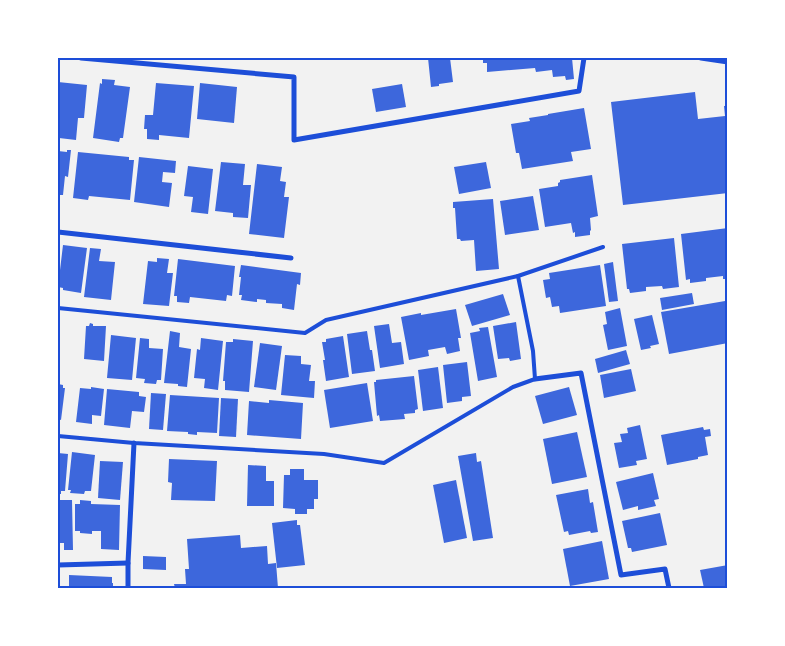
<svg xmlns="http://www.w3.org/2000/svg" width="785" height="646" font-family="Helvetica,sans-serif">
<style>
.building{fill:#3d67dc}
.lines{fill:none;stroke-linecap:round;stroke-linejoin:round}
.service{stroke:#1d4ed8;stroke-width:4}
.minor{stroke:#1d4ed8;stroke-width:5}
.neatline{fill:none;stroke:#1d4ed8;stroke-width:2}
</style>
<rect width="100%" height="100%" fill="#f2f2f2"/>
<!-- building -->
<g class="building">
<polygon points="428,58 450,58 453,82 439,84 439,86 431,87"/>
<polygon points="483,58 572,58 574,79 566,80 565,76 553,77 552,70 536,72 535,68 487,72 487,63 483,63"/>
<polygon points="102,79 115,80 114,85 130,87 123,138 120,138 119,142 93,138 100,83 102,84"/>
<polygon points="58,82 87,85 84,118 78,118 76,140 59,138 59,131 58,130"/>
<polygon points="156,83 194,86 189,138 159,135 159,140 147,139 147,129 144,129 145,115 153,115"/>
<polygon points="200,83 237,87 234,123 197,119"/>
<polygon points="402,84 406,107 376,112 372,89"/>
<polygon points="695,92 698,119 725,116 724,106 728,106 728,193 623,205 611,102"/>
<polygon points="584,108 591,149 571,152 573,161 522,169 519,153 516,153 511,124 530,121 529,118 548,115 548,114"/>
<polygon points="67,150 71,150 68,177 65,176 63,195 60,195 59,209 58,209 58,151 67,152"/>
<polygon points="78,152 129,157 129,160 134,160 130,200 89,196 88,200 73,198"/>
<polygon points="139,157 176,161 175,173 163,172 162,182 172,183 169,207 134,202"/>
<polygon points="221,162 245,164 243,185 251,185 248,218 233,217 233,213 215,211"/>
<polygon points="486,162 491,188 459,194 454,167"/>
<polygon points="257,164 282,167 280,181 286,182 284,197 289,197 284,238 249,234"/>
<polygon points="188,166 213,169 208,214 191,212 193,197 184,196"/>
<polygon points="592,175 598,216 590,218 591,230 590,231 590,235 575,237 575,232 573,233 571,223 545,227 539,189 558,186 558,183 560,182 560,180"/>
<polygon points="533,196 539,230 505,235 500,201"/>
<polygon points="493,199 499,269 476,271 474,240 461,241 460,239 457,239 455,208 453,208 453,202"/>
<polygon points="728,228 728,279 723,279 723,276 706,278 706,281 690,283 690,279 686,280 681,234"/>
<polygon points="674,238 679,287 663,289 662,286 646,287 646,291 630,293 629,289 627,289 622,244"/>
<polygon points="63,245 87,248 81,293 63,290 63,288 58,287"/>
<polygon points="90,248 101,249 99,261 115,262 111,300 84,297"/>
<polygon points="157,258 169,259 167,273 173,273 169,306 143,304 148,261 157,262"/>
<polygon points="178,259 235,266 232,296 227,295 226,301 190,297 189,303 177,302 177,296 174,296"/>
<polygon points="613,262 618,301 609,302 604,264"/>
<polygon points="241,265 301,273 300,285 297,284 294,310 282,308 282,304 266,303 266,300 257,299 257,302 241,300 242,295 239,295 241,277 239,277"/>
<polygon points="600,265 606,306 560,313 559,306 552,307 550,297 546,298 543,280 550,279 549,273"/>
<polygon points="692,293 694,304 662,310 660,298"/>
<polygon points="503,294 510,315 472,326 465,305"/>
<polygon points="725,301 728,316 728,343 669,354 661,312"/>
<polygon points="620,308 627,346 608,350 603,325 607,324 605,312"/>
<polygon points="456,309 461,338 458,338 460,351 447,354 445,347 428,350 429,356 409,360 401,317 421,313 421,315"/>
<polygon points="652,315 659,344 650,346 651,348 641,350 634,319"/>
<polygon points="516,322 521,359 510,361 509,358 498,359 493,326"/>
<polygon points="90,323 93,324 93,326 106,326 104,361 84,359 86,326 89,326"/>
<polygon points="389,324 392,343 401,342 404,364 380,368 374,326"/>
<polygon points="488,327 497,377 478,381 470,333 480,331 479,328"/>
<polygon points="170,331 180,333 179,347 191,349 187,387 178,386 178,384 164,383"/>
<polygon points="367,331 370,350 372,350 375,371 352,374 347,334"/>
<polygon points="111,335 136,338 132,380 107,378"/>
<polygon points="343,336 349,377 326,381 323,360 325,360 322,342 326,342 326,339"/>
<polygon points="140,338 149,339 149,348 163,349 161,380 157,380 156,384 144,383 145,379 136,378"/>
<polygon points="201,338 223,341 218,390 204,388 205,379 194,378 197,349 200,350"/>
<polygon points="233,339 253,341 249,392 225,390 225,381 223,381 226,342 233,342"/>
<polygon points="260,343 282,346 276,390 254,387"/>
<polygon points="626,350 630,364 598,373 595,359"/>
<polygon points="285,355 301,356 301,364 311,365 309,381 315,381 314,398 281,395"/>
<polygon points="467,362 471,396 462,397 462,401 447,403 443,365"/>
<polygon points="438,367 443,408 423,411 418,370"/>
<polygon points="631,369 636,391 604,398 600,375"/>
<polygon points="414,376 418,409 415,410 415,413 404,414 405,419 380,421 379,415 377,416 374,382 376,382 376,380"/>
<polygon points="367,383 373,421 330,428 324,390"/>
<polygon points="58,384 63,385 63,388 65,388 61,420 58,419"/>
<polygon points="91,387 104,389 101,416 92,415 92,424 76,422 80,388 91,389"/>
<polygon points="569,387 577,415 543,424 535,396"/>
<polygon points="107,389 139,392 139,396 146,397 144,412 132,411 130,428 104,425"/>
<polygon points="151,393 166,394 163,430 149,429"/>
<polygon points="170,395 219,398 217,433 197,432 197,435 188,434 188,432 167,431"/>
<polygon points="221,398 238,399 236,437 219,436"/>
<polygon points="269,400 303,403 301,439 247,435 249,401 269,403"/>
<polygon points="640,425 647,459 636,461 637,465 619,468 614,443 622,442 620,434 628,433 627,428"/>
<polygon points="703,427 704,430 710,429 711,436 705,437 708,455 698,457 698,459 667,465 661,435"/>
<polygon points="577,432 587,477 552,484 543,439"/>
<polygon points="72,452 95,455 91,491 85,491 84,494 70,493 71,490 68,490"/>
<polygon points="58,453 68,454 65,491 61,491 61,494 58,494"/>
<polygon points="476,453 477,462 481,461 493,538 473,541 458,456"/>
<polygon points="169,459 217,461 215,501 171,500 172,483 168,482"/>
<polygon points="100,461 123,462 120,500 98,498"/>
<polygon points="248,465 266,466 266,481 274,481 274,506 247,506"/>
<polygon points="290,469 304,469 304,480 318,480 318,499 314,499 314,509 307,509 307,514 295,514 295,509 283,508 284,475 290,475"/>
<polygon points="653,473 659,499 654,500 656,506 638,510 638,506 623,510 616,482"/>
<polygon points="456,480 467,538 444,543 433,485"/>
<polygon points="588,489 590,503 593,502 598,532 591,533 590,531 569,535 568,531 564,532 556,495"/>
<polygon points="58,500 72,500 73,550 64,550 64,543 58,543"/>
<polygon points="80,500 91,501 91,504 120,505 119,550 101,549 101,531 92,531 92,534 80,533 80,531 75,531 75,504 80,504"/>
<polygon points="660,513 667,545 632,552 631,548 628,548 622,521"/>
<polygon points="297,520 297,525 300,525 305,565 277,568 272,523"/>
<polygon points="240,535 241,548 267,546 268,564 276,563 278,588 175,588 174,584 186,584 185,569 189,569 187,539"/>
<polygon points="602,541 609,579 570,586 563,549"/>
<polygon points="143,556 166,557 166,570 143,569"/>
<polygon points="728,565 728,588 704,588 700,570"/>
<polygon points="69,575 112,577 112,583 113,583 113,588 69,588"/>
</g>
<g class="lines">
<!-- service -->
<g class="service">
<polyline points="58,308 305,333 326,320 518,276 603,247"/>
<polyline points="58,436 134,443 324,454 384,463 513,387 535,379 533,351 518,276"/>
</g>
<!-- minor -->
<g class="minor">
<polyline points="81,58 294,77 294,140 579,91 584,58"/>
<polyline points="701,58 728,62"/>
<polyline points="58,232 291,258"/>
<polyline points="535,379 581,373 621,575 665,569 669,588"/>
<polyline points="58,565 128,563"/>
<polyline points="128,588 128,563 134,443"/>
</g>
</g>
<!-- border -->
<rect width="785" height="646" fill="none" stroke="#ffffff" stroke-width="118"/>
<rect x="59" y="59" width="667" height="528" class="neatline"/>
</svg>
